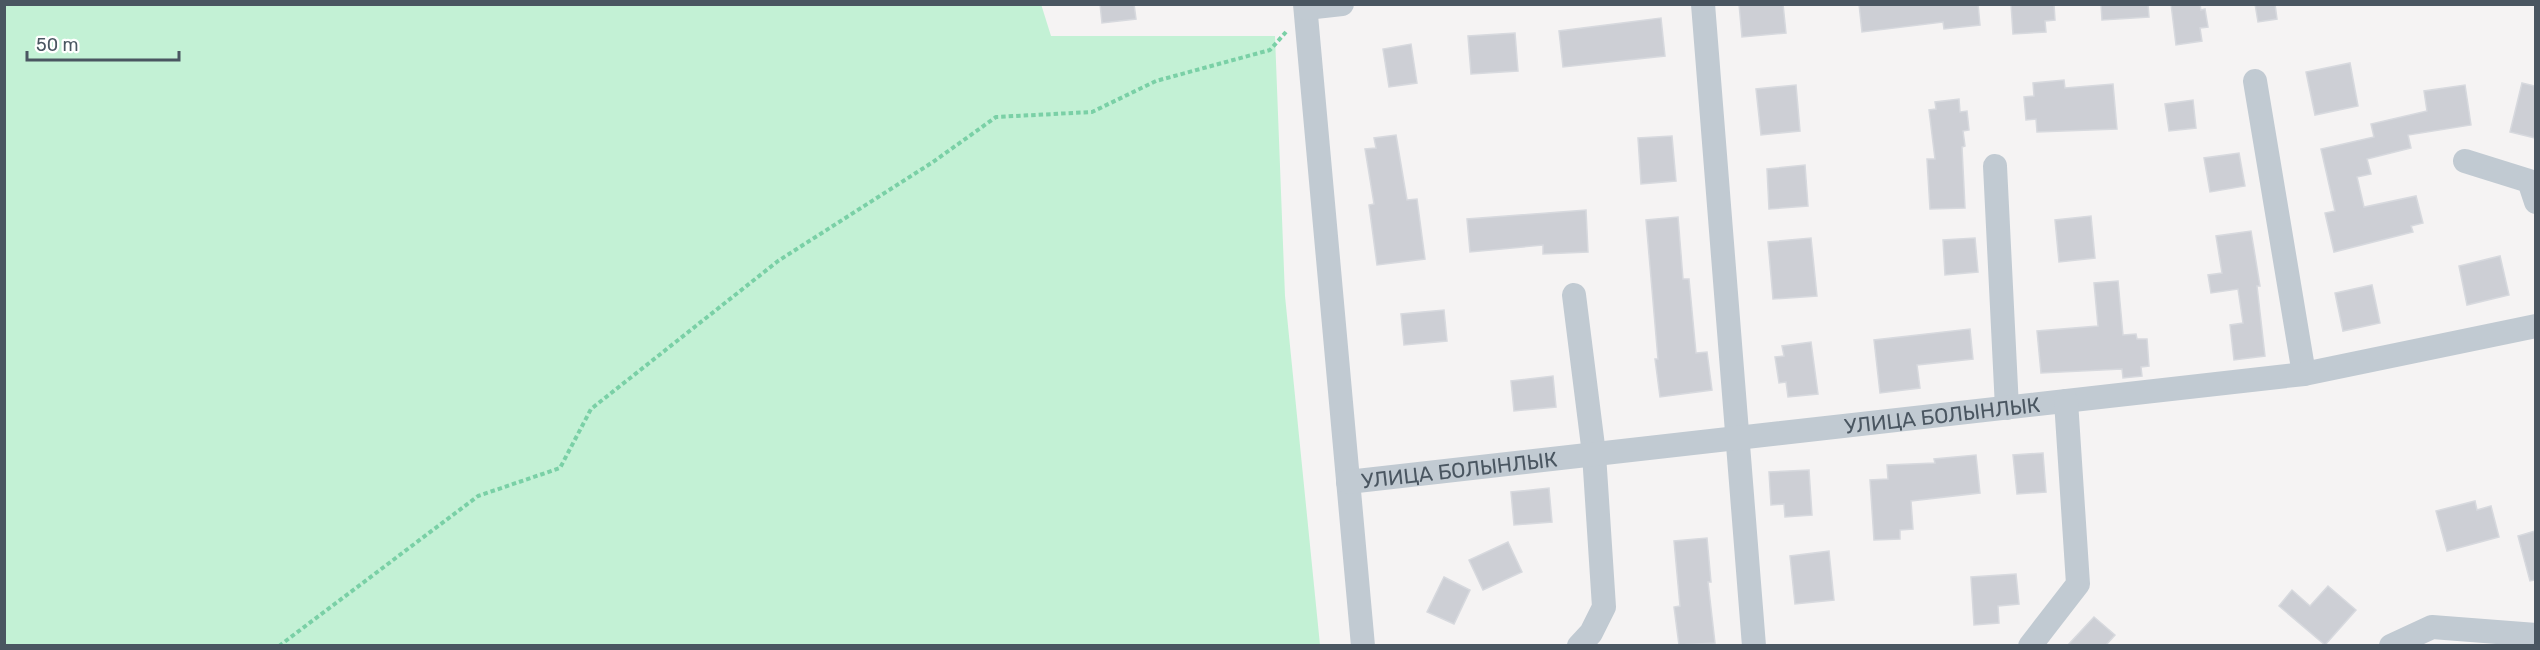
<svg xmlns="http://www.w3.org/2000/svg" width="2540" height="650" font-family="Rubik,sans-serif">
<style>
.green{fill:#c3f1d5}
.building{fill:#cdcfd5;stroke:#d7d9de;stroke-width:1.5}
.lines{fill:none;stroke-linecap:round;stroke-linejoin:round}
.path{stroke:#7ad0a6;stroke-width:4;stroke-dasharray:4.5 3;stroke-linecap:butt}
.minor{stroke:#c1cad2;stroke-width:24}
.labels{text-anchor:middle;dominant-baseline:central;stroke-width:5;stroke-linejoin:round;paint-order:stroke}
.street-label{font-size:21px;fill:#4a5661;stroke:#fff}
</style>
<rect width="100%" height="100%" fill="#f5f3f3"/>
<!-- green -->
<polygon class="green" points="1041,4 1051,36 1275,36 1285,296 1320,645 5,645 5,5"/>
<!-- building -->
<g class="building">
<polygon points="1100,4 1134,4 1136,19 1102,23"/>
<polygon points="1739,4 1783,4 1786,33 1742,37"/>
<polygon points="1859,4 1978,4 1980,25 1944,29 1943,22 1862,32"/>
<polygon points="2011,4 2054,4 2055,20 2045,21 2046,32 2013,34"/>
<polygon points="2101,4 2148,4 2149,17 2102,20"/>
<polygon points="2171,4 2200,4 2201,10 2205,9 2208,27 2200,28 2202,41 2176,45"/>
<polygon points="2255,4 2275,4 2277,19 2258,22"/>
<polygon points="1661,18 1665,56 1563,67 1559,31"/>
<polygon points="1515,33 1518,71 1471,74 1468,36"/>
<polygon points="1411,44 1417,83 1389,87 1383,49"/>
<polygon points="2350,63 2358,106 2315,115 2306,72"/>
<polygon points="2064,80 2065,88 2113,84 2117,129 2037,132 2036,119 2026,120 2024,97 2034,96 2033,83"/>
<polygon points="2522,83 2535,86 2535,138 2510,132"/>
<polygon points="1796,85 1800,131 1761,135 1756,89"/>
<polygon points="2465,85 2471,125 2408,135 2411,148 2367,159 2371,174 2357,177 2364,207 2416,196 2423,223 2411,226 2413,232 2334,252 2325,213 2335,211 2321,149 2374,137 2371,124 2427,111 2424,91"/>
<polygon points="1959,99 1960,112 1967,111 1969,130 1963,131 1965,146 1962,147 1965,208 1930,209 1927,159 1935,159 1929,110 1936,109 1935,102"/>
<polygon points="2193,100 2196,128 2169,131 2165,104"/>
<polygon points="1396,135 1407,200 1417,199 1425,259 1377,265 1369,205 1374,204 1365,149 1376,148 1374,138"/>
<polygon points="1672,136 1676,181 1641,184 1638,138"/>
<polygon points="2239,153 2245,186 2210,192 2204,158"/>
<polygon points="1805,165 1808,206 1769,209 1767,169"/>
<polygon points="1586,210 1588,252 1543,254 1543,245 1470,252 1467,219"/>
<polygon points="2091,216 2095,258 2059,262 2055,220"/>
<polygon points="1678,217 1683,279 1689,279 1696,353 1707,352 1712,390 1660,397 1655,359 1658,359 1646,220"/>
<polygon points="2251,231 2260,286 2257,286 2265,356 2234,360 2230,325 2243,323 2238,289 2211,293 2208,275 2222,273 2216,236"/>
<polygon points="1811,238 1817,296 1773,299 1768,242"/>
<polygon points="1975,238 1978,272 1945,275 1943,240"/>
<polygon points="2500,256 2509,295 2467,305 2459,266"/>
<polygon points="2118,281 2123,335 2136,334 2137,339 2147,339 2149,366 2141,367 2142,376 2123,378 2122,369 2041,373 2037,331 2098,326 2094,283"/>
<polygon points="2372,285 2380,323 2343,331 2335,293"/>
<polygon points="1444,310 1447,341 1404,345 1401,314"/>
<polygon points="1970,329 1973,359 1917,365 1920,388 1880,393 1874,340"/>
<polygon points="1811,342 1818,394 1788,397 1786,382 1779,383 1775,357 1784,356 1782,346"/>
<polygon points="1553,376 1556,407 1514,411 1511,381"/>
<polygon points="2043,453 2046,492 2017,494 2013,455"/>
<polygon points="1976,455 1980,493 1911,501 1913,529 1900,530 1900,539 1874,540 1870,480 1888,479 1887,465 1935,463 1934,459"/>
<polygon points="1809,470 1812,515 1785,517 1784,504 1771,505 1769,472"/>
<polygon points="1549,488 1552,522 1514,525 1511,492"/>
<polygon points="2475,501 2477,510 2491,506 2499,537 2447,551 2436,511"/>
<polygon points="2535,531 2535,580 2530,581 2518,536"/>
<polygon points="1707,538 1711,582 1708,582 1715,643 1679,645 1674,607 1680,606 1674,541"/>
<polygon points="1508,542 1522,572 1483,590 1469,560"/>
<polygon points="1829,551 1834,600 1795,604 1790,556"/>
<polygon points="2016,574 2019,604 1998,606 1999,623 1974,625 1971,577"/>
<polygon points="1444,577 1470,590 1454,624 1427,612"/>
<polygon points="2328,586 2356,610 2325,645 2279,606 2292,590 2310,606"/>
<polygon points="2094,617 2115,635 2106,645 2068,645"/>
</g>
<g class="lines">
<!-- path -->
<polyline class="path" points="279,646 478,496 560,468 591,409 778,261 933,162 996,117 1092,112 1156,81 1270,50 1286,32"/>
<!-- minor -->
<g class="minor">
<polyline points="1305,4 1363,646"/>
<polyline points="1703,4 1754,646"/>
<polyline points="1306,8 1342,4"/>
<polyline points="2255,81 2304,374"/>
<polyline points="2465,161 2529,181 2536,202"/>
<polyline points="1995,166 2007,408"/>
<polyline points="1574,295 1594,454 1604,607 1591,633 1579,646"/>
<path id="s1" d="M1348,482L2304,374L2536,326"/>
<polyline points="2030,646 2078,584 2066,401"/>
<polyline points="2391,646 2432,627 2536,635"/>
</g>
</g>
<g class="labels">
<!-- street labels -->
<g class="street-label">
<text stroke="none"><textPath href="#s1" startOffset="598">УЛИЦА БОЛЫНЛЫК</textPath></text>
<text stroke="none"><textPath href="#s1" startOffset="112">УЛИЦА БОЛЫНЛЫК</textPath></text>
</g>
</g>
<!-- border -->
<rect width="2540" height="650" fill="none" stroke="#4a5661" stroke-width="12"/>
<!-- scale -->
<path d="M27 51v9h152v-9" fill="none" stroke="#4a5661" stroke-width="3"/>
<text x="36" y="51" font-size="18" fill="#4a5661" stroke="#ffffff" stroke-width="4.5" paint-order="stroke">50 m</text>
</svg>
